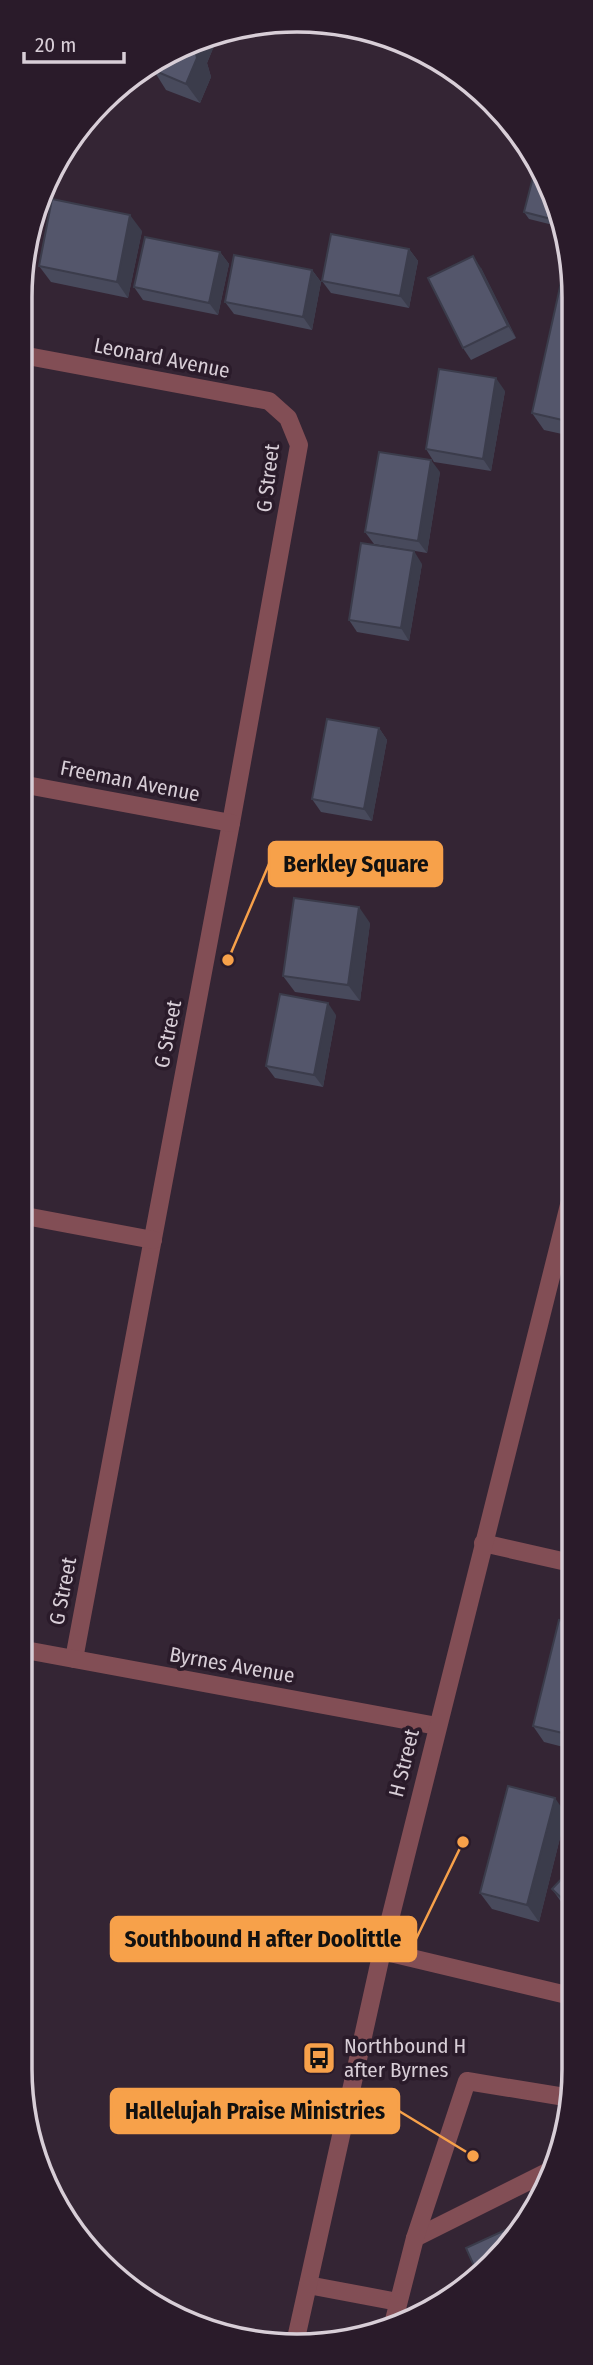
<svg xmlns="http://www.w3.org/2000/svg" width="593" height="2365" font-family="'Fira Sans Condensed',sans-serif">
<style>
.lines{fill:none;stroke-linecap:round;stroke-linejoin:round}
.minor{stroke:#824e55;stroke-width:18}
.wall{fill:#484a5c}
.shaded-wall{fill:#3b3c4b}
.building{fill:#54566b;stroke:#3b3c4b;stroke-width:2}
.labels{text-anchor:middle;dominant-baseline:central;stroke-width:7;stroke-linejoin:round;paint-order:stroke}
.street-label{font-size:21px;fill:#d8ced7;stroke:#2a1b2a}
.poi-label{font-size:21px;fill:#d8ced7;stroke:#2a1b2a;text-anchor:start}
.rim{fill:none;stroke:#d8ced7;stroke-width:3.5}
.leader{fill:none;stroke:#f7a14a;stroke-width:2.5}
.callout-dot{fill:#f7a14a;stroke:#2a1b2a;stroke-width:2.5}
.callout{fill:#f7a14a;stroke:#f7a14a;stroke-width:2.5}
.callout-label{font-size:23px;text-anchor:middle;font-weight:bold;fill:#111}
</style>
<rect width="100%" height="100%" fill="#342534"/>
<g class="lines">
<!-- minor -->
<g class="minor">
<polyline points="22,355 269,401 288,418 299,445 231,823 74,1659"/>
<polyline points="21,784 231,823"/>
<polyline points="20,1215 153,1240"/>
<polyline points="483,1543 571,1563"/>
<polyline points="20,1649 437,1726"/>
<polyline points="382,1951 571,1996"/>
<polyline points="415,2238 549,2171"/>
<polyline points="308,2285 398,2302"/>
<polyline points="392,2328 415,2238 467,2081 571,2098"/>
<polyline points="295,2343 382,1951 571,1197"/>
</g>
</g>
<!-- wall -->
<g class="wall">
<polygon points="208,37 214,46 207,63 211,77 200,103 166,90 156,74 132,79 126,93 117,89 128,76"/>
<polygon points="545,174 561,227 529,219 524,212"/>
<polygon points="142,231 128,298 51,282 39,266"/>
<polygon points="409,249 418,261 409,308 331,293 322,281"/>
<polygon points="220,252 229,264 218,315 143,300 134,287"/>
<polygon points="571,261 571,436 544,430 532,413"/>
<polygon points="481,268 516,338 471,360 463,348"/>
<polygon points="312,270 321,282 312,330 234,314 225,302"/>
<polygon points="505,391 491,471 434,462 426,449"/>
<polygon points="440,472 427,553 374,544 365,532"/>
<polygon points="422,564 409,641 357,632 349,620"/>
<polygon points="379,728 387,740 372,821 321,812 312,799"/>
<polygon points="370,923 360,1001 295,992 283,976"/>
<polygon points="336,1015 323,1087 275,1078 266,1066"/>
<polygon points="571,1623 571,1749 544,1742 533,1726"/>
<polygon points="566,1814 539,1922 492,1909 480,1893"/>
<polygon points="571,1869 571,1913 564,1906 552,1889"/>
</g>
<!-- shaded-wall -->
<g class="shaded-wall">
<polygon points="208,37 214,46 207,63 211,77 200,103 186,84 194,44"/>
<polygon points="129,76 132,79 126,93 121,85"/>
<polygon points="130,215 142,231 128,298 117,282"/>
<polygon points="409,249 418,261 409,308 400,296"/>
<polygon points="220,252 229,264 218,315 209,303"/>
<polygon points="473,256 481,268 516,338 508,326"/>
<polygon points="312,270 321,282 312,330 303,317"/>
<polygon points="496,378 505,391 491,471 483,459"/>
<polygon points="431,460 440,472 427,553 418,541"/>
<polygon points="414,551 422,564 409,641 401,628"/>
<polygon points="379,728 387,740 372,821 364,809"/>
<polygon points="359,907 370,923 360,1001 348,985"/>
<polygon points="328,1003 336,1015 323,1087 314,1075"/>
<polygon points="555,1798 566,1814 539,1922 527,1905"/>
</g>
<!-- building -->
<g class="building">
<polygon points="194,44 197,58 186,84 153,70 152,65"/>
<polygon points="537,162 545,174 559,221 524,212"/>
<polygon points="52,199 130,215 117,282 39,266"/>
<polygon points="331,234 409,249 400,296 322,281"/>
<polygon points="145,237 220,252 209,303 134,287"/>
<polygon points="568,251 571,261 571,422 532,413"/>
<polygon points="234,255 312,270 303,317 225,302"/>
<polygon points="473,256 508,326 463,348 428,278"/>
<polygon points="439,369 496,378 483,459 426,449"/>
<polygon points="379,452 431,460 418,541 365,532"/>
<polygon points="361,543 414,551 401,628 349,620"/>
<polygon points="327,719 379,728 364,809 312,799"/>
<polygon points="294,898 359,907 348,985 283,976"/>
<polygon points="280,994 328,1003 314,1075 266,1066"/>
<polygon points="559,1620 571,1623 571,1735 533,1726"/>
<polygon points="508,1786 555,1798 527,1905 480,1893"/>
<polygon points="571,1869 571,1907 552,1889"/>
<polygon points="523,2222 478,2275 466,2248"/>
</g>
<!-- icons -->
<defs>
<symbol id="bus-square" viewBox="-11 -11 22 22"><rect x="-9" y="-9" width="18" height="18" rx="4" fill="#f7a14a" stroke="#2a1b2a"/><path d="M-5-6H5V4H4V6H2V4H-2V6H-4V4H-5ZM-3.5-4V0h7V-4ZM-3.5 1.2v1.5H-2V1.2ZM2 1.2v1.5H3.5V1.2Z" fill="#111"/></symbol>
</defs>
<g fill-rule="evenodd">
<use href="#bus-square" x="300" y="2039" width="38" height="38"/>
</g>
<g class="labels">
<!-- street labels -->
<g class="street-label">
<text transform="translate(162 358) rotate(11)">Leonard Avenue</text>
<text transform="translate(268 478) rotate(-83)">G Street</text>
<text transform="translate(130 781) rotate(11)">Freeman Avenue</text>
<text transform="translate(168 1034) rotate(-79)">G Street</text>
<text transform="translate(63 1591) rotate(-79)">G Street</text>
<text transform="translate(232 1665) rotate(10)">Byrnes Avenue</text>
<text transform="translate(404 1763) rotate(-76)">H Street</text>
</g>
<!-- poi labels -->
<g class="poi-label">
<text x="344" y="2046">Northbound H<tspan x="344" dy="24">after Byrnes</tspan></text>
</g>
</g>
<!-- crop -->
<path d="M0 0H593V2365H0ZM297 32H297A265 265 0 0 1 562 297V2069A265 265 0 0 1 297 2334H297A265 265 0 0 1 32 2069V297A265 265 0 0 1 297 32Z" fill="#2a1b2a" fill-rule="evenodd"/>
<path class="rim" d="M297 32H297A265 265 0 0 1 562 297V2069A265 265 0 0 1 297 2334H297A265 265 0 0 1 32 2069V297A265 265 0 0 1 297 32Z"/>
<!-- callouts -->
<path class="leader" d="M228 960L269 864M463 1842L416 1939M473 2156L399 2111"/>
<g class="callout-dot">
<circle cx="228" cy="960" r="7"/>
<circle cx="463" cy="1842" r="7"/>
<circle cx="473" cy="2156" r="7"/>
</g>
<g class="callout">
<rect x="269" y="842" width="173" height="44" rx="7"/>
<rect x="111" y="1917" width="305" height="44" rx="7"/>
<rect x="111" y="2089" width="288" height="44" rx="7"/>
</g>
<g class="callout-label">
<text x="356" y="872">Berkley Square</text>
<text x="263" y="1947">Southbound H after Doolittle</text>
<text x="255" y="2119">Hallelujah Praise Ministries</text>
</g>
<!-- scale -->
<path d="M24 52v10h100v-10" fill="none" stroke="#d8ced7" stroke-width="3.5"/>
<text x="35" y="52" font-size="21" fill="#d8ced7" stroke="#2a1b2a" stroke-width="5" paint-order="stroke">20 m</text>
</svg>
